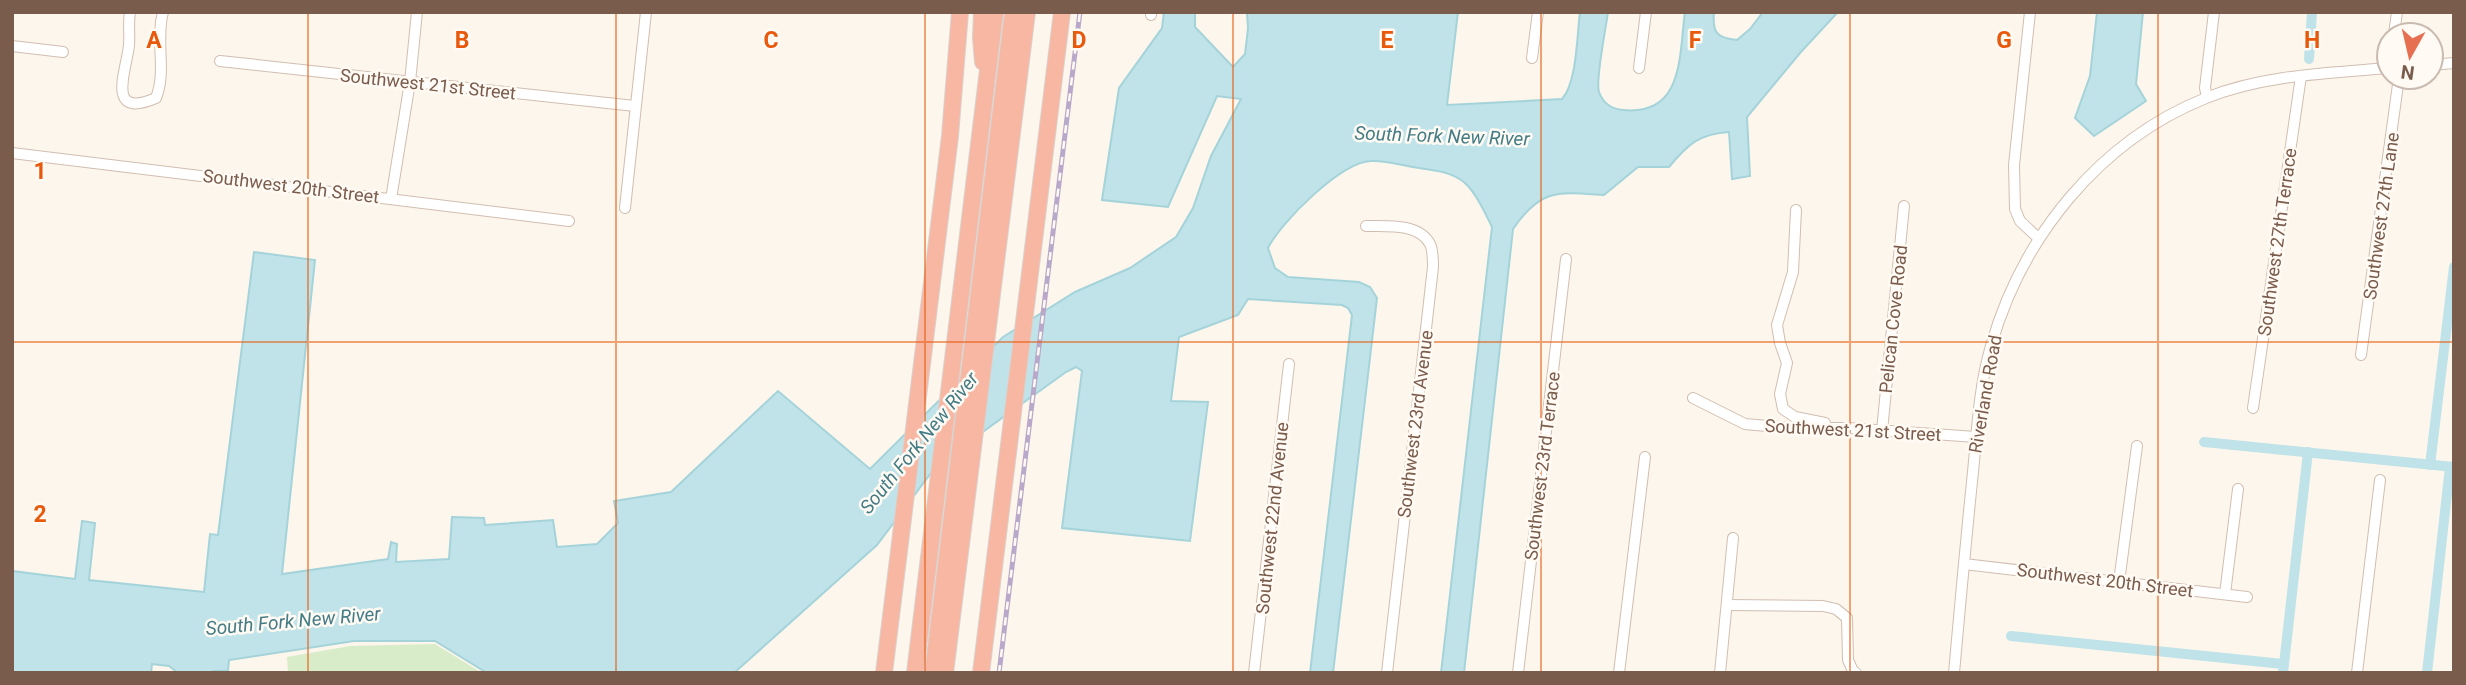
<svg xmlns="http://www.w3.org/2000/svg" width="2466" height="685" font-family="Roboto,sans-serif">
<style>
.green{fill:#d8ecc9}
.water{fill:#bfe3e8;stroke:#a5d3da;stroke-width:2}
.lines{fill:none;stroke-linecap:round;stroke-linejoin:round}
.canal{stroke:#bfe3e8;stroke-width:10}
.minor-casing{stroke:#d1beb0;stroke-width:12}
.highway-casing{stroke:#dad1cd;stroke-width:18}
.minor{stroke:#fff;stroke-width:10}
.highway{stroke:#f7b7a3;stroke-width:16}
.rail-casing{stroke:#b9a8c9;stroke-width:5}
.rail{stroke:#fffaf3;stroke-width:2.5;stroke-dasharray:8;stroke-linecap:butt}
.grid{fill:none;stroke:#e8590c;stroke-width:2;stroke-opacity:0.55}
.labels{text-anchor:middle;dominant-baseline:central;stroke-width:5;stroke-linejoin:round;paint-order:stroke}
.street-label{font-size:18px;fill:#7a5c4d;stroke:#fffaf3}
.water-label{font-size:19px;font-style:italic;fill:#437c86;stroke:#fffaf3}
.grid-label{font-size:23px;text-anchor:middle;font-weight:bold;fill:#e8590c;stroke:#fffaf3;stroke-width:5;stroke-linejoin:round;paint-order:stroke}
</style>
<rect width="100%" height="100%" fill="#fdf6ec"/>
<!-- green -->
<polygon class="green" points="435,644 482,673 288,673 287,657 350,646"/>
<!-- water -->
<g class="water">
<path d="M1164,12H1195V27L1233,67L1245,54L1248,28L1247,12H1458L1447,105L1562,99C1577,83 1577,35 1580,12H1608C1606,28 1595,81 1599,92C1603,103 1612,109 1623,110C1684,116 1679,56 1685,12H1714C1712,33 1717,38 1737,40L1750,29L1763,12H1838L1800,53L1747,117L1750,176L1732,179L1729,132C1699,134 1688,144 1669,167H1638L1604,195C1558,192 1541,188 1513,229L1464,673H1441L1492,227C1485,213 1479,198 1468,186C1455,172 1437,171 1419,168C1404,166 1386,160 1371,161C1341,162 1281,222 1268,248L1275,268L1288,277L1359,282L1370,287L1377,298L1333,673H1310L1352,315L1348,308L1342,305L1248,299L1238,315L1179,337L1171,401L1208,402L1190,541L1062,528L1082,371L1076,367L1066,372L937,465L877,545L734,673H487L435,641H354L229,660L228,671H213L211,673H178L169,666L152,664L151,673H12V571L75,579L82,521L95,523L89,580L204,592L210,534L218,535L254,252L315,260L282,574L388,559L391,542L397,544L396,562L449,559L452,517L484,518L485,525L553,520L557,547L597,544L618,523L614,501L671,492L778,391L870,469L1003,337L1075,292L1130,268L1176,237L1193,208L1211,156L1241,99L1217,96L1168,207L1102,200L1119,88L1162,28Z"/>
<polygon points="2097,12 2143,12 2136,84 2146,101 2094,136 2075,118 2090,76"/>
</g>
<g class="lines">
<!-- canal -->
<g class="canal">
<polyline points="2309,59 2312,12"/>
<polyline points="2204,442 2454,467"/>
<polyline points="2430,465 2454,267"/>
<polyline points="2011,636 2283,664"/>
<polyline points="2283,673 2308,452"/>
<polyline points="2427,673 2450,467"/>
</g>
<defs>
<g id="minor">
<path d="M130,12C128,23 130,34 129,45C127,69 104,120 156,98C167,70 155,41 163,12"/>
<polyline points="2030,12 2014,165 2015,209 2020,221 2038,238"/>
<polyline points="1151,15 1151,12"/>
<polyline points="2394,35 2397,12"/>
<polyline points="12,46 63,52"/>
<polyline points="1532,58 1538,12"/>
<polyline points="220,61 635,106"/>
<polyline points="2431,65 2454,63"/>
<polyline points="1639,68 1646,12"/>
<polyline points="2207,97 2205,88 2214,12"/>
<polyline points="12,153 569,221"/>
<polyline points="391,199 410,82 417,12"/>
<polyline points="625,208 646,12"/>
<polyline points="1796,210 1793,272 1777,325 1780,343 1787,363 1780,394 1783,409 1795,417 1825,423"/>
<path d="M1366,226C1387,226 1419,223 1430,244C1433,250 1433,260 1433,267L1387,673"/>
<polyline points="2361,355 2399,77"/>
<polyline points="1693,398 1745,424 1790,428 1848,428 1976,437"/>
<polyline points="2253,408 2301,76"/>
<polyline points="1882,431 1904,206"/>
<polyline points="1964,564 2247,597"/>
<polyline points="2119,582 2137,446"/>
<polyline points="2225,594 2238,489"/>
<polyline points="1727,605 1823,606 1836,609 1847,618 1848,660 1853,671 1856,673"/>
<polyline points="1254,673 1289,364"/>
<polyline points="1518,673 1566,259"/>
<polyline points="1619,673 1645,457"/>
<polyline points="1720,673 1733,538"/>
<path d="M1954,673C1960,606 1966,539 1973,472C1977,431 1979,386 1991,346C2022,237 2099,141 2206,98C2263,75 2329,73 2389,68"/>
<polyline points="2357,673 2380,480"/>
</g>
<g id="highway">
<polyline points="982,12 981,38 983,62"/>
<polyline points="884,673 950,136 960,12"/>
<polyline points="915,673 995,12"/>
<polyline points="933,673 1013,12"/>
<polyline points="945,673 1027,12"/>
<polyline points="981,673 1062,12"/>
</g>
</defs>
<!-- minor casing -->
<use href="#minor" class="minor-casing"/>
<!-- highway casing -->
<use href="#highway" class="highway-casing"/>
<!-- minor -->
<use href="#minor" class="minor"/>
<!-- highway -->
<use href="#highway" class="highway"/>
<defs>
<polyline id="rail" points="999,673 1080,12"/>
</defs>
<!-- rail casing -->
<use href="#rail" class="rail-casing"/>
<!-- rail -->
<use href="#rail" class="rail"/>
</g>
<!-- grid -->
<path class="grid" d="M308,12V673M616,12V673M925,12V673M1233,12V673M1541,12V673M1850,12V673M2158,12V673M12,342H2454"/>
<g class="labels">
<!-- street labels -->
<g class="street-label">
<text transform="translate(428 84) rotate(6)">Southwest 21st Street</text>
<text transform="translate(291 186) rotate(7)">Southwest 20th Street</text>
<text transform="translate(2381 216) rotate(-82)">Southwest 27th Lane</text>
<text transform="translate(2277 242) rotate(-82)">Southwest 27th Terrace</text>
<text transform="translate(1893 319) rotate(-84)">Pelican Cove Road</text>
<text transform="translate(1985 394) rotate(-80)">Riverland Road</text>
<text transform="translate(1415 424) rotate(-83)">Southwest 23rd Avenue</text>
<text transform="translate(1853 430) rotate(3)">Southwest 21st Street</text>
<text transform="translate(1542 466) rotate(-83)">Southwest 23rd Terrace</text>
<text transform="translate(1272 518) rotate(-84)">Southwest 22nd Avenue</text>
<text transform="translate(2105 580) rotate(7)">Southwest 20th Street</text>
</g>
<!-- water labels -->
<g class="water-label">
<text transform="translate(1442 136) rotate(2)">South Fork New River</text>
<text transform="translate(919 443) rotate(-51)">South Fork New River</text>
<text transform="translate(293 621) rotate(-5)">South Fork New River</text>
</g>
</g>
<g class="grid-label">
<text x="154" y="48">A</text>
<text x="462" y="48">B</text>
<text x="771" y="48">C</text>
<text x="1079" y="48">D</text>
<text x="1387" y="48">E</text>
<text x="1695" y="48">F</text>
<text x="2004" y="48">G</text>
<text x="2312" y="48">H</text>
<text x="40" y="179">1</text>
<text x="40" y="522">2</text>
</g>
<!-- border -->
<rect width="2466" height="685" fill="none" stroke="#7a5c4d" stroke-width="28"/>
<!-- north arrow -->
<g transform="translate(2410 56) rotate(188)"><circle r="33" fill="#fffaf3" stroke="#cabbb1" stroke-width="2"/>
<path d="M0-5L12 26L0 18L-12 26Z" fill="#e76f51"/>
<text y="-10" font-size="19" font-weight="bold" text-anchor="middle" fill="#7a5c4d">N</text>
</g>
</svg>
